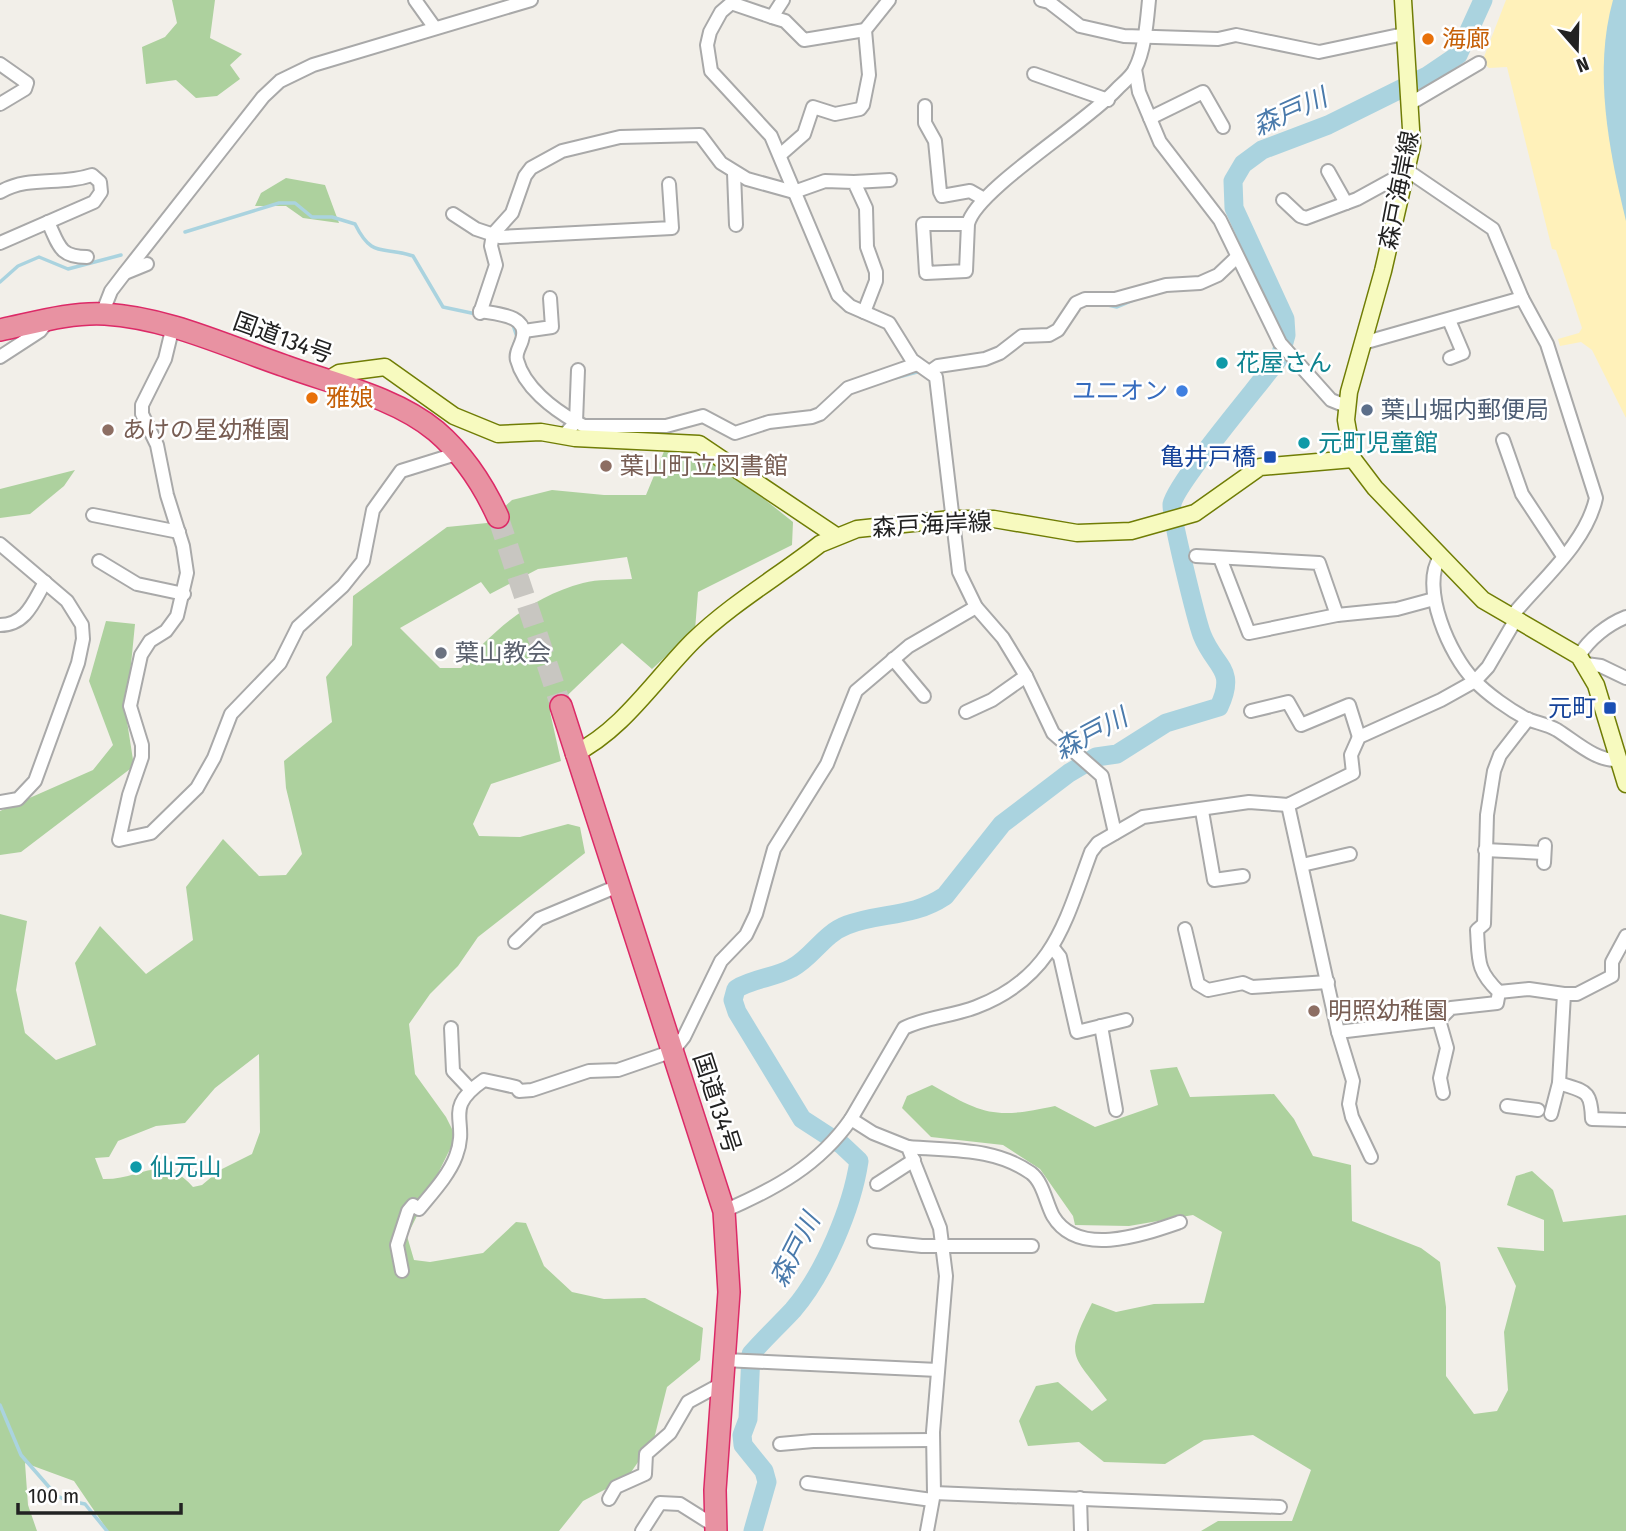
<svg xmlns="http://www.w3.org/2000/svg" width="1626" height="1531" font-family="'Fira Sans Condensed','Noto Sans JP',sans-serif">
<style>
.forest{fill:#add19e;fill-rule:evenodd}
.sand{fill:#fff1ba}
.water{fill:#aad3df}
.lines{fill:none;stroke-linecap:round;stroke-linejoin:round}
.stream{stroke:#aad3df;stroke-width:3.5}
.river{stroke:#aad3df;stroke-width:19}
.highway-tunnel{stroke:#c8c6c1;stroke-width:21;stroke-dasharray:21 10;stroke-linecap:butt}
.street-casing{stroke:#a9a9a9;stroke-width:16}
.secondary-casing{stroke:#707d05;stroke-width:19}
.highway-casing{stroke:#dc2a67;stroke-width:24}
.street{stroke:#fff;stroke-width:12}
.secondary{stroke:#f7fabf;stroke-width:16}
.highway{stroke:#e892a2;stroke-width:21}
.food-dot{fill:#e8710a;stroke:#fff;stroke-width:2.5}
.culture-dot{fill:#0f9aa8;stroke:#fff;stroke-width:2.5}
.shop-dot{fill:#3f7fe0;stroke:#fff;stroke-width:2.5}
.service-dot{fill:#5c6f8a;stroke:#fff;stroke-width:2.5}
.education-dot{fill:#8d6e63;stroke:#fff;stroke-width:2.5}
.transit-dot{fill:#1a4fb4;stroke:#fff;stroke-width:2.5}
.worship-dot{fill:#6b7280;stroke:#fff;stroke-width:2.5}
.labels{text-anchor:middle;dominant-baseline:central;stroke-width:5;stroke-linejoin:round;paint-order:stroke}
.food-label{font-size:24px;fill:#c56008;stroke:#fff;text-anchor:start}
.street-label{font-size:24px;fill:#222;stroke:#fff}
.culture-label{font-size:24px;fill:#0d838f;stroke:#fff;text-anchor:start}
.shop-label{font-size:24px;fill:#366cbe;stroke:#fff;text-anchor:end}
.service-label{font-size:24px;fill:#4e5e75;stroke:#fff;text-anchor:start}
.education-label{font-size:24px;fill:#785e54;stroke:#fff;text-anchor:start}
.transit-label{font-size:24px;fill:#164399;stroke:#fff;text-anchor:end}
.worship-label{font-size:24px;fill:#5b616d;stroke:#fff;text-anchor:start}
.water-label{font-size:26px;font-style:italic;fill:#4a7aab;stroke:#fff}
</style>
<rect width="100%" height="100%" fill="#f2efe9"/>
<!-- forest -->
<g class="forest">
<polygon points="172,0 215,0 210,38 242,54 230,65 240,79 217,96 196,98 176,80 146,84 142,47 165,37 177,23"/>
<polygon points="286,178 325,185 339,223 303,218 286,206 255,206 261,193"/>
<path d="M665,449L724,467L793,522L792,545L698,592L695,630L652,669L622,643L550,712L561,761L491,784L473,824L479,836L520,837L568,824L580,827L585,853L478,937L458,966L430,994L409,1024L415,1074L446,1117L456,1137L407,1236L414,1260L430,1262L483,1253L516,1222L526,1223L544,1266L572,1292L604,1299L645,1298L703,1328L700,1360L667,1387L654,1439L627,1478L583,1501L559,1531H108L74,1481L25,1463L28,1505L37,1531H0V914L27,921L16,990L25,1033L56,1060L96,1045L75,963L100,926L146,974L193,940L186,887L223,839L259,876L286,875L302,854L286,788L284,761L332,722L326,677L352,645L353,596L447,527L487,523L512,500L552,490L604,495H646ZM627,557L632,579C616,580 598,579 583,583C533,596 494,629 461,668H440L400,628L481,582L490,594L538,569ZM259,1054L260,1132L252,1154L220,1170L202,1185L193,1187C162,1151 141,1180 103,1179L95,1158L109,1157L118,1141L156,1126L185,1123L215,1088Z"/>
<polygon points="75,470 64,486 30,514 0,518 0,489"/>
<polygon points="106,621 135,624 126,715 134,766 21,852 0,855 0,811 93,770 113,745 89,681"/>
<path d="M1177,1067L1190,1097L1274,1094L1294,1119L1313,1156L1351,1165L1352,1221L1421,1248L1440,1262L1446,1307V1376L1474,1414L1497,1411L1508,1390L1504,1332L1516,1286L1497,1247L1544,1251V1220L1507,1205L1516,1176L1532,1171L1553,1190L1563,1222L1626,1215V1531H1201L1218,1521H1292L1311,1470L1253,1435L1204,1440L1165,1464L1104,1462L1079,1442L1028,1446L1019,1421L1036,1386L1058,1382L1092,1411L1107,1400C1072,1353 1064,1359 1092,1303L1116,1312L1154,1304L1204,1303L1222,1232L1193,1215L1129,1226L1075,1225L1073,1216L1040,1169L1003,1145L931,1137L902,1108L907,1096L932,1085C984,1115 995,1119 1055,1106L1095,1127L1158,1105L1150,1070Z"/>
</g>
<!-- sand -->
<polygon class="sand" points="1506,0 1626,0 1626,418 1592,350 1581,342 1560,346 1558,339 1579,333 1582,328 1556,250 1552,249 1507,67 1489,68 1482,62"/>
<!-- water -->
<path class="water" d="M1613,0H1626V221C1609,151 1593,71 1613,0Z"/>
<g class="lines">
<!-- stream -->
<g class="stream">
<path d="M185,232L279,203H295L312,217H332L355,224C373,260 382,245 413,256L443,307L476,314"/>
<polyline points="1243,258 1251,248"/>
<polyline points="0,282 18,266 39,257 68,269 121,255"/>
<polyline points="1205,287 1220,280"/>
<polyline points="1103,304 1117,307 1136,299"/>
<polyline points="513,325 517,337 514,344"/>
<polyline points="895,378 917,372"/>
<polyline points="736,438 759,431"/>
<polyline points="0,1405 21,1455 56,1495 65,1500 85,1504 107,1531"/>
</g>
<!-- river -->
<path class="river" d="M753,1531L767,1482L764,1471L743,1445L742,1435L748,1419L751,1354C764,1339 779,1325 793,1310C824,1274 852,1208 859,1161L842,1145L802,1119L737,1012L733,1000L736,989C754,978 774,978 792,968C813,957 823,934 847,925C881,912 912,918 945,896L1002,824L1069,773L1096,757L1117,754L1166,723L1219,707C1237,668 1215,668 1202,635C1197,622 1170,514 1172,504C1177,481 1261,383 1280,357L1286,335L1285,319L1234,208L1233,181L1243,164L1262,150L1328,125L1427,76L1458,55L1483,0"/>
<!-- highway-tunnel -->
<polyline class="highway-tunnel" points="498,517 561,706"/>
<defs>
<g id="street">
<polyline points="415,0 435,28"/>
<polyline points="735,0 721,12 710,32 707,45 711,71 771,136 838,295 850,306 889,323 912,360 936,377 959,572 976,607 1003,638 1026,676 1053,733 1102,776 1115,833"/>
<polyline points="1041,0 1049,2 1080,26 1124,36 1218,39 1236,35 1319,52 1404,34"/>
<polyline points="734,4 772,17 783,0"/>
<polyline points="772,17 785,21 804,40 865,30"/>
<polyline points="0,64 27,83 25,89 0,104"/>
<polyline points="1135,69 1139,92 1160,142 1220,220 1280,343 1331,400 1346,406"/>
<polyline points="1034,74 1108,100"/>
<polyline points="1411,103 1479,63"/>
<polyline points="925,106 925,123 935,141 940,192 942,196 970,191 984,199"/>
<polyline points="1150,118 1203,92 1223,127"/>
<polyline points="780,155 804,134 813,107 835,114 860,109 863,105 869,75 865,30 889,0"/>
<polyline points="1328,171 1346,203"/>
<polyline points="734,173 736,225"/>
<polyline points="854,182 890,180"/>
<path d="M0,192C30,175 60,186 92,175L100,182L101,192L94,202L0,243"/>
<path d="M1283,200L1300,216L1306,218L1357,199L1408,171L1493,229L1522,298L1547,344L1596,498C1586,544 1540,581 1511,617"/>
<polyline points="453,214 476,229 500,237 672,228 669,184"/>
<path d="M48,222C59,245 59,257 87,257"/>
<path d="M968,224L966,271L926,273L923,224H968C976,190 1086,123 1117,89C1123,83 1132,76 1135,69C1145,50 1147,20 1149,0"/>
<polyline points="125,273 147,264"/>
<path d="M480,311C497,314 530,315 522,340C520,347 515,353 517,360C524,387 553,409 576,422L578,370"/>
<polyline points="480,313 496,265 491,246 493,234 512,213 525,176 531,168 562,151 620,137 700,135 721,163 747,179 794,192 825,181 854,182 866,208 867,247 876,272 876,281 864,312"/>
<polyline points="102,314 111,291 124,274 263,97 280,81 313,65 531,0"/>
<polyline points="1449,320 1463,353 1450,358"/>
<polyline points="173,326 165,359 142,405 142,414 157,445 167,495 183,546 187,573 177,616 166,631 150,641 141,655 130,706 142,745 142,757 129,795 119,840 151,833 197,788 214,758 231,714 280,663 298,627 343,586 363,561 373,510 401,471 459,453"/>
<polyline points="524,331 552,327 550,298"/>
<polyline points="1363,343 1522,298"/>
<polyline points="0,357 40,331 49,320"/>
<polyline points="931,371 938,366 985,359 1000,353 1022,336 1049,335 1058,330 1076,303 1085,299 1115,299 1166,285 1200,283 1218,275 1237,257"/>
<polyline points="564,435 576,422 584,426 666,426 703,416 735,433 769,422 812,417 820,414 848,388 917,364"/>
<polyline points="1503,440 1522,494 1563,556"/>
<polyline points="93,515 179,532"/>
<polyline points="0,544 67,601 82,625 83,639 78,663 35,781 18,799 0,802"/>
<polyline points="1196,556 1319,563 1337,615 1397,609 1434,599"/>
<path d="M1440,557C1420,588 1450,656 1474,680C1487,694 1510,710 1527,719C1537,723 1547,724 1557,730C1576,742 1597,762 1619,760"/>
<polyline points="1220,558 1249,633 1337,615"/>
<polyline points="99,561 137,584 184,594"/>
<path d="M0,625C26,625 34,601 45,582"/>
<path d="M1579,656C1589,639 1608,624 1626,617"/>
<polyline points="893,659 924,696"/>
<polyline points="1586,664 1601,666 1626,678"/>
<polyline points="1251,711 1288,702 1301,725 1349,705 1359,737"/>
<polyline points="966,712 992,700 1026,676"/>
<polyline points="1288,805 1338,1032 1353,1081 1349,1104 1352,1117 1371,1157"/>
<polyline points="1202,811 1214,880 1243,876"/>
<polyline points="1485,850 1544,853"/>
<polyline points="1544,863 1545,845"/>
<polyline points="1302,865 1350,854"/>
<polyline points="1185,929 1198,984 1208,990 1243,983 1252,987 1328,982"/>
<polyline points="515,942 539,919 618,886"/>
<polyline points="1053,948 1060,957 1077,1032 1126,1020"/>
<polyline points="1499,992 1529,989 1564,994"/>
<path d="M1439,1020L1451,1008L1497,1003L1499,992C1476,970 1479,960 1477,930L1484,924L1487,815L1494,771L1500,755L1528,719"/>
<polyline points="1101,1026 1116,1110"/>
<polyline points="451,1028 453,1071 470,1089"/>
<polyline points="1338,1032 1439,1020 1447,1048 1440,1078 1443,1093"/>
<path d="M1559,1083C1585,1092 1591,1089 1592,1119L1626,1120"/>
<polyline points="1507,1106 1538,1110"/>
<polyline points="1551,1114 1559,1083 1564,994 1577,994 1612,976 1612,962 1626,936"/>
<path d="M851,1119L904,1028C926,1017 953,1016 976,1007C1054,977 1065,922 1091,852L1098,843L1143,817L1249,802L1288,805L1353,773L1351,755L1359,737L1441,700L1475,681L1488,667L1516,619"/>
<path d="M908,1147C951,1151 994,1147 1031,1173C1043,1182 1046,1203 1053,1216C1078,1258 1142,1235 1180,1222"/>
<polyline points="877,1184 914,1160"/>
<path d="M724,1211C775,1189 819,1165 851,1119L873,1133L908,1147L940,1228L946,1276L933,1432L934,1493L927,1531"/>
<polyline points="874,1241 922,1246 1032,1246"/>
<path d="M402,1271L397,1245L408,1211L413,1205L419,1209C432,1193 449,1175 456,1156C470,1119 441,1110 484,1080L516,1087L519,1091L532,1090L589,1071L618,1070L673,1051L684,1037L721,961L746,935L756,914L774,849L827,764L856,691L909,646L976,607"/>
<polyline points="724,1360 938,1370"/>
<polyline points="780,1444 813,1441 933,1440"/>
<polyline points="807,1483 932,1500"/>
<polyline points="934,1493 1280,1507"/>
<polyline points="1080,1498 1081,1531"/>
<polyline points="609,1499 616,1487 645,1474 646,1454 670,1433 688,1402 723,1383"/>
<polyline points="642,1531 660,1503 680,1504 715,1526"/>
</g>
<g id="secondary">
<polyline points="1403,0 1412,145 1383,271 1349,392 1346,420 1353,459 1375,488 1483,600 1579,656 1596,685 1626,784"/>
<polyline points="326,381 339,373 385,367 454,416 498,434 541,432 575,438 699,444 836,536"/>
<path d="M574,754C623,730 655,679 693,641C731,604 779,576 820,544L857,529L951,519H994L1077,533L1131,531L1195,513L1260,467L1353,459"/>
</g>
<g id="highway">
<path d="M0,330C34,323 70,312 105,314C168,318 226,346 285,366C334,384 395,397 436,431C464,455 483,484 498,517"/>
<polyline points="561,706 724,1211 729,1292 715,1490 716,1531"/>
</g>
</defs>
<!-- street casing -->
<use href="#street" class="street-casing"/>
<!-- secondary casing -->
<use href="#secondary" class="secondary-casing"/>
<!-- highway casing -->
<use href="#highway" class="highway-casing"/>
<!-- street -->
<use href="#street" class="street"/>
<!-- secondary -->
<use href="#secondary" class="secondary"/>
<!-- highway -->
<use href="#highway" class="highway"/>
</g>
<!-- markers -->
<g class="food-dot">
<circle cx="1428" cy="39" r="7"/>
<circle cx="312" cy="398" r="7"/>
</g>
<g class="culture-dot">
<circle cx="1222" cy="363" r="7"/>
<circle cx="1304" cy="443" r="7"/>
<circle cx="136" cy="1167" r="7"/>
</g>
<circle class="shop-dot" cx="1182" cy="391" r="7"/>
<circle class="service-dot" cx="1367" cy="410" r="7"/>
<g class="education-dot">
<circle cx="108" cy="430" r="7"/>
<circle cx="606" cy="466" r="7"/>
<circle cx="1314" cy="1011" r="7"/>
</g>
<g class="transit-dot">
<rect x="1263" y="450" width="14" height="14" rx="3.5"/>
<rect x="1603" y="701" width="14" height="14" rx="3.5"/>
</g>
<circle class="worship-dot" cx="441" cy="653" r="7"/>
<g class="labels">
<!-- food labels -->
<g class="food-label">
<text x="1442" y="39">海廊</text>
<text x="326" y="398">雅娘</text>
</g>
<!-- street labels -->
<g class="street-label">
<text transform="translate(1399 190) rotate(-79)">森戸海岸線</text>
<text transform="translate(283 338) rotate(20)">国道134号</text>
<text transform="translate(932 525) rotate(-3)">森戸海岸線</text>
<text transform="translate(717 1103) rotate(72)">国道134号</text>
</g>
<!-- culture labels -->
<g class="culture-label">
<text x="1236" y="363">花屋さん</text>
<text x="1318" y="443">元町児童館</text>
<text x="150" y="1167">仙元山</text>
</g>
<!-- shop labels -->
<g class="shop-label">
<text x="1168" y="391">ユニオン</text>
</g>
<!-- service labels -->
<g class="service-label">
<text x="1381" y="410">葉山堀内郵便局</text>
</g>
<!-- education labels -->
<g class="education-label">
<text x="122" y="430">あけの星幼稚園</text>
<text x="620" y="466">葉山町立図書館</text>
<text x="1328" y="1011">明照幼稚園</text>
</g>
<!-- transit labels -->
<g class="transit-label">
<text x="1256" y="457">亀井戸橋</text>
<text x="1596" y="708">元町</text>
</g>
<!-- worship labels -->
<g class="worship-label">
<text x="455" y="653">葉山教会</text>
</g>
<!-- water labels -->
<g class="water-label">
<text transform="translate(1290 112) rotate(-24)">森戸川</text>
<text transform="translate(1091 734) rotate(-28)">森戸川</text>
<text transform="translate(795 1250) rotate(-63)">森戸川</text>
</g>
</g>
<!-- north arrow -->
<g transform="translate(1577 49) rotate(160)" stroke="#ffffff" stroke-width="5" paint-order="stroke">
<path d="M0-5L12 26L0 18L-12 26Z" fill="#222222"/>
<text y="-10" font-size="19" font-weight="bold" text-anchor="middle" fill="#222222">N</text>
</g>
<!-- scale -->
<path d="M18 1503v10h163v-10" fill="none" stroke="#222222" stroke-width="3.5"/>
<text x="28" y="1503" font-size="21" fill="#222222" stroke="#ffffff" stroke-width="5" paint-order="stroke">100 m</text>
</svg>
